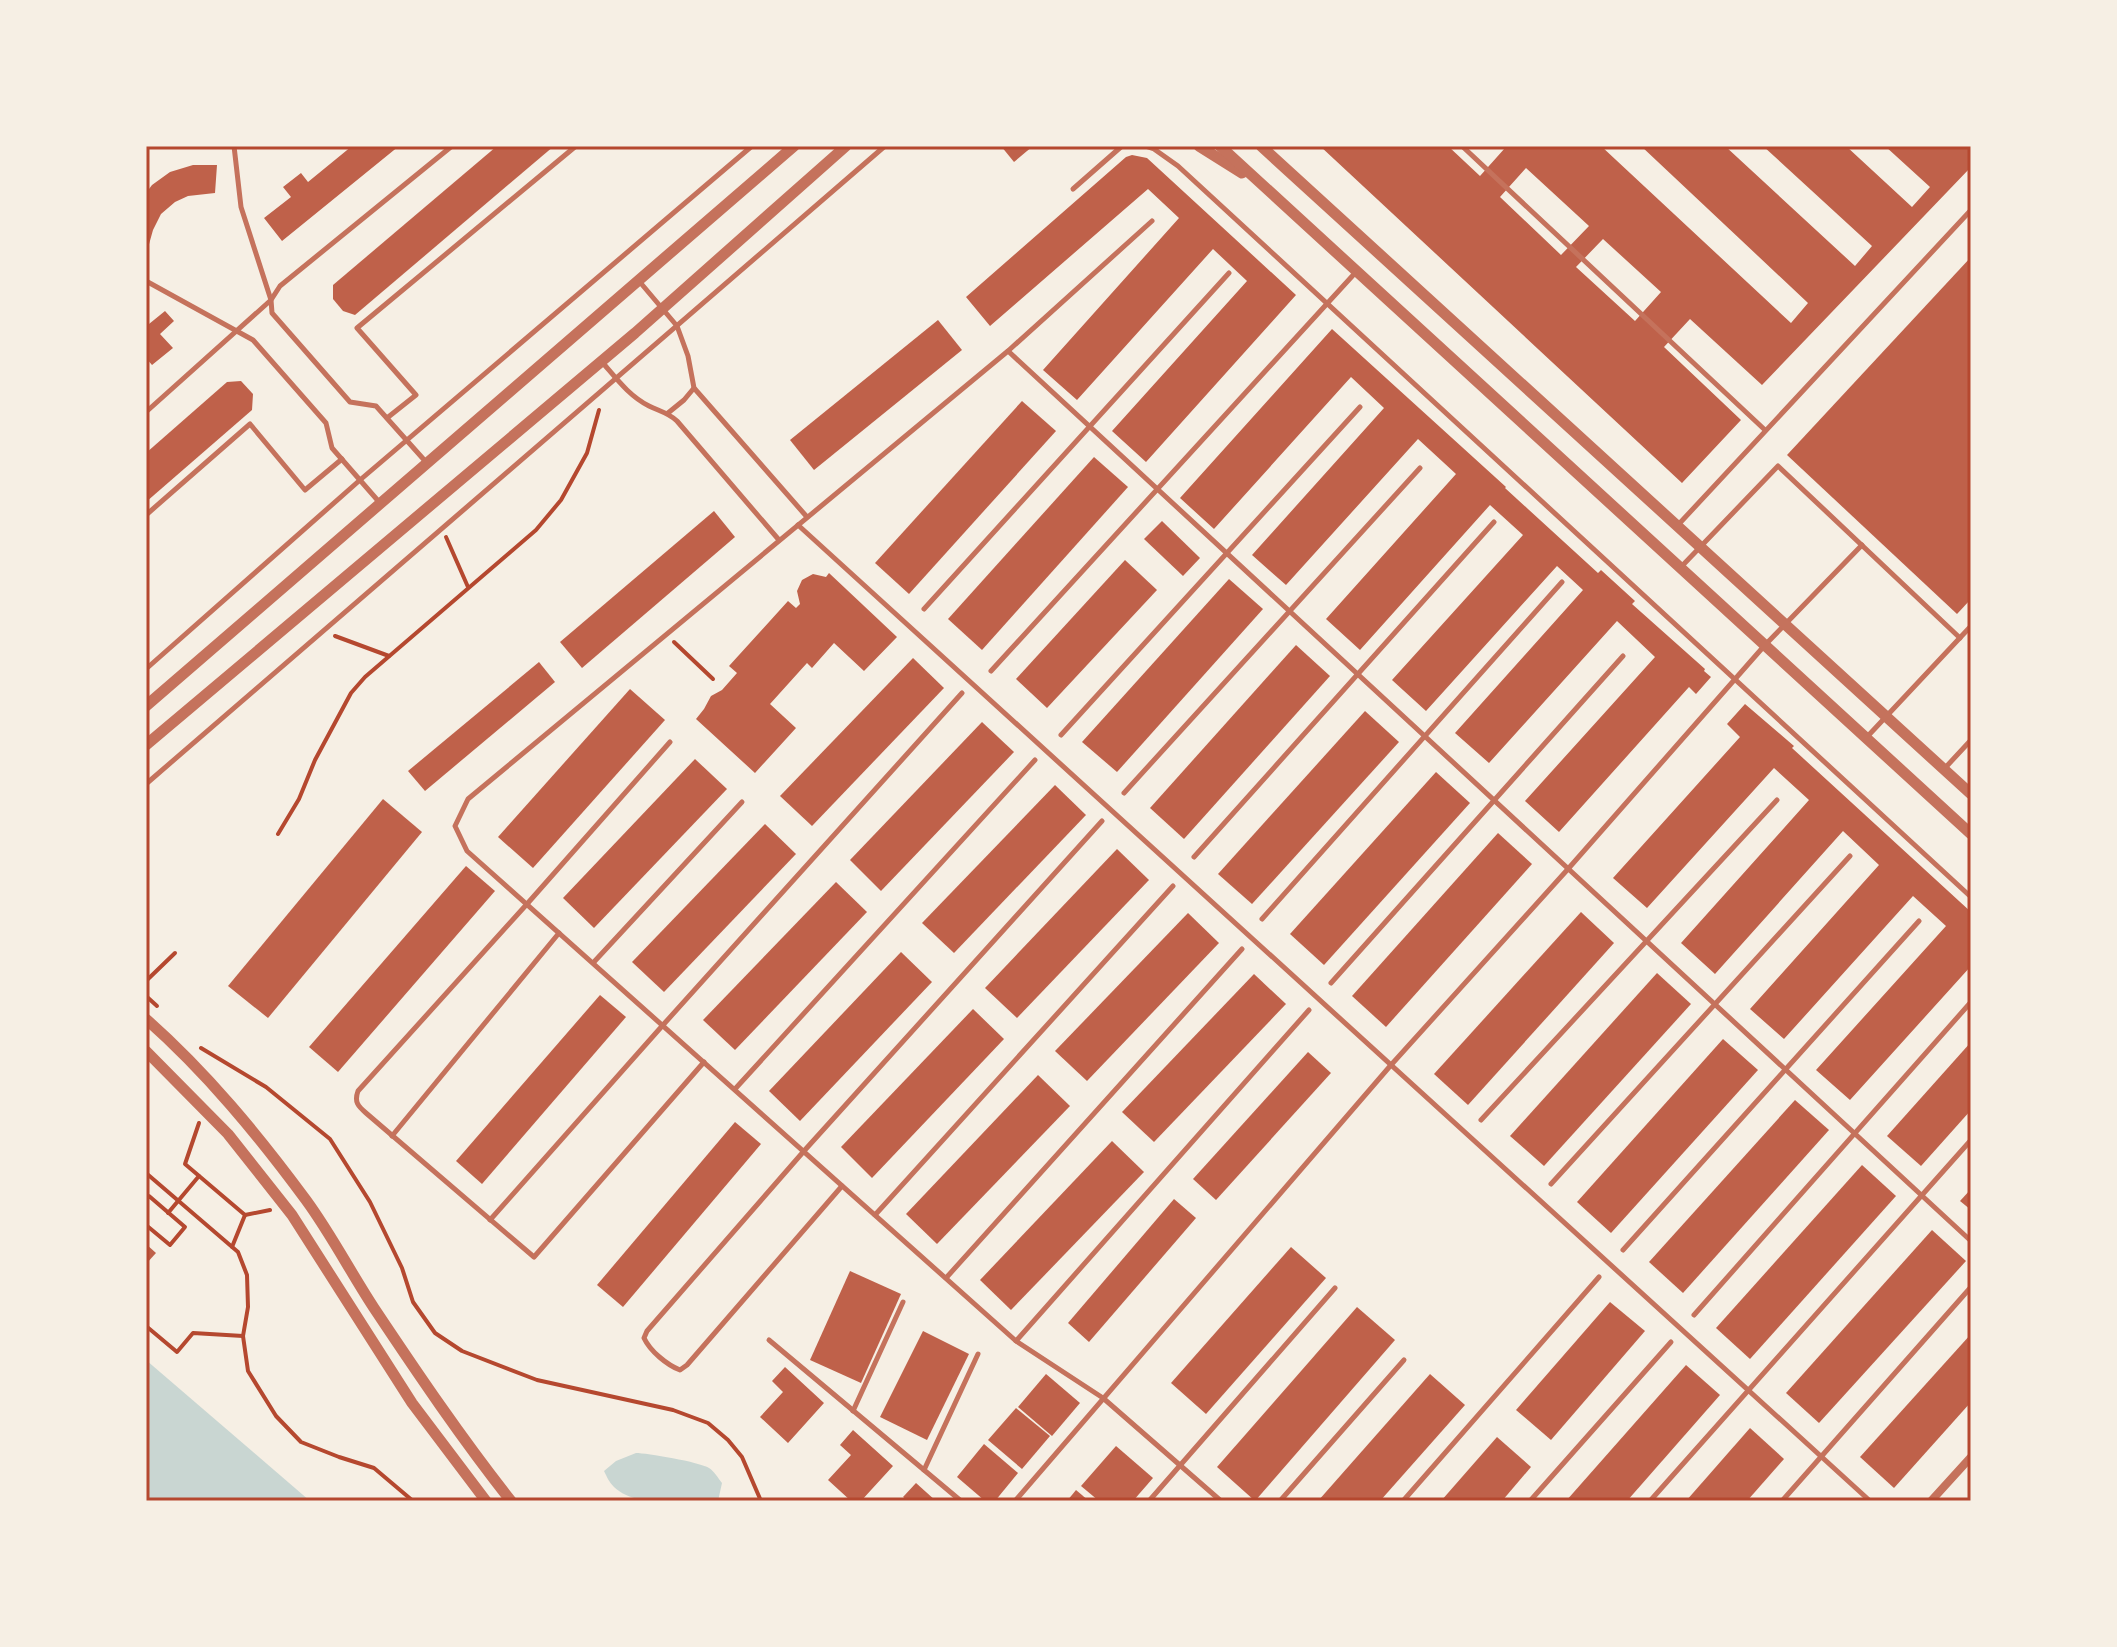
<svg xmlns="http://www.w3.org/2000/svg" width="2117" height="1647" font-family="Raleway,sans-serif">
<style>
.water{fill:#c9d6d2}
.building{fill:#bf614a;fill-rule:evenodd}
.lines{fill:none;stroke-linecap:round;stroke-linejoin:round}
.path{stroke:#b5482f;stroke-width:4}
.service{stroke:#c5725c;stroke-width:5}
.minor{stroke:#c5725c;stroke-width:8}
.tertiary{stroke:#c5725c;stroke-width:11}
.neatline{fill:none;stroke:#b5482f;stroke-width:3}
</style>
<rect width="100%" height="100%" fill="#f6efe4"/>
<!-- water -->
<g class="water">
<polygon points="146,1360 310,1501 146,1501"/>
<path d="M636,1453C646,1453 700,1462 709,1468C714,1471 718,1478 722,1483L718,1501C688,1501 637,1509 614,1487C609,1482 607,1477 604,1471L616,1461Z"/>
</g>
<!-- building -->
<g class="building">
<polygon points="352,146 399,146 282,241 264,218 291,197 283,187 301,173 308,182"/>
<polygon points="497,146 554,146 355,315 343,311 333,299 333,285"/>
<polygon points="1001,146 1033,146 1014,162"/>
<path d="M1320,146H1448L1480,176L1505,148L1503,146H1601L1791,323L1808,303L1641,146H1725L1855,266L1872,246L1763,146H1846L1912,207L1930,187L1885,146H1971V167L1762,385L1690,319L1664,347L1741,420L1682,483ZM1526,168L1589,226L1561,255L1500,197ZM1603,239L1661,292L1635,321L1576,267Z"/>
<polygon points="1132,155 1147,158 1296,295 1146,462 1112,431 1247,281 1213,249 1077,400 1043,370 1179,218 1148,189 990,326 966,297 1126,157"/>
<polygon points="193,165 217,165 215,193 188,196 175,202 161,214 153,230 146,255 146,193 152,185 170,172"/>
<polygon points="1971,257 1971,599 1957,614 1787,455"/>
<polygon points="165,311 174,321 160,334 173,348 152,365 146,358 146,320 149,324"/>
<polygon points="938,320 962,350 814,470 790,440"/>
<polygon points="1332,329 1506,487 1505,488 1598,573 1601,570 1635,601 1632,604 1705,669 1704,671 1711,677 1696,694 1689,687 1559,832 1525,801 1655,657 1617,621 1489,763 1455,733 1583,590 1557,566 1426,711 1392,680 1523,535 1490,505 1360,650 1326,619 1456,474 1418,439 1286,585 1252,555 1384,408 1351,377 1214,529 1180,498"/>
<polygon points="241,381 253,394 252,410 146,502 146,453 227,382"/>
<polygon points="1022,401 1056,431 909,594 875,563"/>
<polygon points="1094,457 1128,487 982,650 948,619"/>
<polygon points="714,511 735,537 582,668 560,642"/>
<polygon points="1162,521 1200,558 1183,576 1144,539"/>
<polygon points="1125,560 1157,590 1047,708 1016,679"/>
<polygon points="829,573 897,637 864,671 834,643 812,668 807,663 770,704 796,728 755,773 696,719 704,709 711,696 722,690 737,673 729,666 788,601 796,608 800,604 797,591 802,580 813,574 826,577"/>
<polygon points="1229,579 1263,609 1117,772 1082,742"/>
<polygon points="1296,645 1330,676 1184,839 1150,808"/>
<polygon points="913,658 944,688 812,826 780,796"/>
<polygon points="539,662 555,682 425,791 408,771"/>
<polygon points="630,689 665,720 533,868 498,837"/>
<polygon points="1745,704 1794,746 1792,748 1971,912 1971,966 1850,1100 1816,1070 1946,926 1913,896 1784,1039 1750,1009 1879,865 1843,831 1715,974 1681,943 1809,800 1774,768 1647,908 1613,878 1740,737 1727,724"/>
<polygon points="1365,711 1399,742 1252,904 1218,874"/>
<polygon points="982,722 1014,752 881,891 850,860"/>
<polygon points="695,759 727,789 594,928 563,898"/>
<polygon points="1436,772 1470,803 1324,965 1290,934"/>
<polygon points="1055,785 1086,815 954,953 922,923"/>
<polygon points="383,799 422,832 268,1018 228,986"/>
<polygon points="765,824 796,854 664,992 632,962"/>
<polygon points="1498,833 1532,864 1386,1027 1352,996"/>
<polygon points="1117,849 1149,880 1017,1018 985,988"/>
<polygon points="466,866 495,891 338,1072 309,1047"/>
<polygon points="836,882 867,912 735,1050 703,1020"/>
<polygon points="1581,912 1614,943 1468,1105 1434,1074"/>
<polygon points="1188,913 1219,943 1087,1081 1055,1051"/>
<polygon points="901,952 932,982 800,1121 769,1091"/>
<polygon points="1657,973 1691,1004 1544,1166 1510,1136"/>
<polygon points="1254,974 1286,1004 1154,1142 1122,1112"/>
<polygon points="600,995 626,1017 482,1184 456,1161"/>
<polygon points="973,1009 1004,1039 872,1178 841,1147"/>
<polygon points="1723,1039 1758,1070 1611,1233 1577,1202"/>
<polygon points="1971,1042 1971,1110 1921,1166 1887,1136"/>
<polygon points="1308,1052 1331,1073 1216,1200 1193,1179"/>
<polygon points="1038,1075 1070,1106 937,1244 906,1214"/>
<polygon points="1795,1100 1829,1130 1683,1293 1649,1262"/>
<polygon points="735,1122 761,1144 623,1307 597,1285"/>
<polygon points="1112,1141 1144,1172 1011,1310 980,1280"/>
<polygon points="1862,1165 1896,1196 1750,1359 1716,1328"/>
<polygon points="1971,1189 1971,1210 1960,1201"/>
<polygon points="1174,1199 1196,1218 1089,1342 1068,1323"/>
<polygon points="1932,1230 1966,1261 1819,1423 1786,1393"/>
<polygon points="146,1244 156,1253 146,1264"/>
<polygon points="1291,1247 1326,1278 1206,1414 1171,1383"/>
<polygon points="850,1271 901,1294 861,1383 810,1360"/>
<polygon points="1610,1302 1645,1331 1551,1440 1516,1410"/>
<polygon points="1357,1307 1395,1340 1255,1501 1217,1467"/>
<polygon points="923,1331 969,1354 927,1440 880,1417"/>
<polygon points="1971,1334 1971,1402 1894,1488 1860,1457"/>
<polygon points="1686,1365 1720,1395 1627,1501 1566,1501"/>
<polygon points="785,1367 824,1403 788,1443 760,1417 783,1392 772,1381"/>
<polygon points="1046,1374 1080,1403 1052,1436 1018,1407"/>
<polygon points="1430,1374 1465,1405 1380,1501 1318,1501"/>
<polygon points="1016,1408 1050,1436 1022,1469 988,1440"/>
<polygon points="1750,1428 1784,1459 1747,1501 1686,1501"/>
<polygon points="853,1430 893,1466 861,1501 851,1501 828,1480 851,1455 840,1445"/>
<polygon points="1497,1437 1531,1467 1502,1501 1441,1501"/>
<polygon points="984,1444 1018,1473 995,1501 985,1501 957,1477"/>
<polygon points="1116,1446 1153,1478 1133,1501 1099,1501 1081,1486"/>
<polygon points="916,1483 936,1501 908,1501 903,1497"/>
<polygon points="1076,1490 1089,1501 1067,1501"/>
</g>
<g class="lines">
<!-- path -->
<g class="path">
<polyline points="446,537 468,587"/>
<polyline points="335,636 389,656"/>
<polyline points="674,642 713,679"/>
<polyline points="278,834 299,799 315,760 351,693 365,677 536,530 561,500 587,453 599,410"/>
<polyline points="146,981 175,953"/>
<polyline points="146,996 157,1006"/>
<polyline points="201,1048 266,1087 330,1139 370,1202 402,1268 413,1302 435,1333 462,1351 537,1380 673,1410 708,1423 728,1440 742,1457 761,1501"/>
<polyline points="199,1123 185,1164 245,1215 232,1247"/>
<polyline points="146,1173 238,1252 247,1275 248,1307 243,1336 248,1371 276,1416 301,1442 339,1457 374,1468 413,1501"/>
<polyline points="146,1200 149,1196 185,1227 170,1245 146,1225"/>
<polyline points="168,1213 199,1176"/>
<polyline points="245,1215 270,1210"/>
<polyline points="146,1326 177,1352 193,1333 243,1336"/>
</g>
<!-- service -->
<g class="service">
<polyline points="1145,146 1154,149 1178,166 1971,897"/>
<polyline points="1462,146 1765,430"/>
<polyline points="1073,189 1122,146"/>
<polyline points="146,281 253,340 326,423 332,448 380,503"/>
<polyline points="639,281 677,326 688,356 694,388 807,517"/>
<polyline points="1008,351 1152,221"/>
<path d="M602,362C616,378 629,396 649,406C659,411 669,413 677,421L779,540"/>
<polyline points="146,412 271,300 241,207 234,146"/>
<polyline points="668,413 684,400 694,388"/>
<polyline points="387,418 416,395 357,328 576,146"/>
<polyline points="426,462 376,406 350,402 272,313 271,300 280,286 452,146"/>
<polyline points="146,515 250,424 305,490 342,459"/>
<polyline points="798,525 1870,1501"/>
<polyline points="1678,525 1971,210"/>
<polyline points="1681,567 1778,466 1960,638"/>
<polyline points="924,609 1229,273"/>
<polyline points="146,669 360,480 752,146"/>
<polyline points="991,671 1356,272"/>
<polyline points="1061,735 1360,407"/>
<polyline points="1866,738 1971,626"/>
<path d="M670,742L527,904L358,1091C354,1102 358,1106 366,1113L534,1257L704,1062"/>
<polyline points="1945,768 1971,740"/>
<polyline points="146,784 885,146"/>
<polyline points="1124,793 1420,468"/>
<polyline points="1194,857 1494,522"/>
<polyline points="1262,919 1562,582"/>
<polyline points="593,963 742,802"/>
<polyline points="1331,983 1623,656"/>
<polyline points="735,1089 1035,760"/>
<polyline points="1481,1120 1777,800"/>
<polyline points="392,1136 559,933"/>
<polyline points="1551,1184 1850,856"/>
<path d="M842,1186L687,1365L680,1370C667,1365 650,1351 644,1338L647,1331L804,1151L1102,821"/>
<polyline points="875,1215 1173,886"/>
<polyline points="490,1220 663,1025 962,693"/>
<polyline points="1623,1250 1919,921"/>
<polyline points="946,1278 1242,949"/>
<polyline points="1694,1315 1971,1002"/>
<polyline points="769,1340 961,1501"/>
<polyline points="1016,1341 1309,1010"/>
<polyline points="853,1411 903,1302"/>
<polyline points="924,1470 978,1354"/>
<polyline points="1015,1501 1391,1065 1568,869 1765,645 1862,545"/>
<polyline points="1149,1501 1335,1288"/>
<polyline points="1221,1501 1103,1398 1016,1341 467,851 455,826 468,799 1008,351 1971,1241"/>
<polyline points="1280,1501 1404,1360"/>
<polyline points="1403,1501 1599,1277"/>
<polyline points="1530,1501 1671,1342"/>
<polyline points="1650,1501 1971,1140"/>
<polyline points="1782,1501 1971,1287"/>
</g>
<!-- minor -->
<polyline class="minor" points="1931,1501 1971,1457"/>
<!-- tertiary -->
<g class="tertiary">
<polyline points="1199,146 1242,173"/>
<polyline points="1220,146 1971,834"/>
<polyline points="1261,146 1971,794"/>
<polyline points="146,706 794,146"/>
<polyline points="146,745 635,333 846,146"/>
<path d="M146,1019C207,1073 258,1135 306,1200C331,1234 351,1273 374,1308C418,1374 462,1439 511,1501"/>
<polyline points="146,1051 228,1134 292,1215 412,1403 486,1501"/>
</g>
</g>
<!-- border -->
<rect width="2117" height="1647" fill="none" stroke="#f6efe4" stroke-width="296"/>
<rect x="148" y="148" width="1821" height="1351" class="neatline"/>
</svg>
